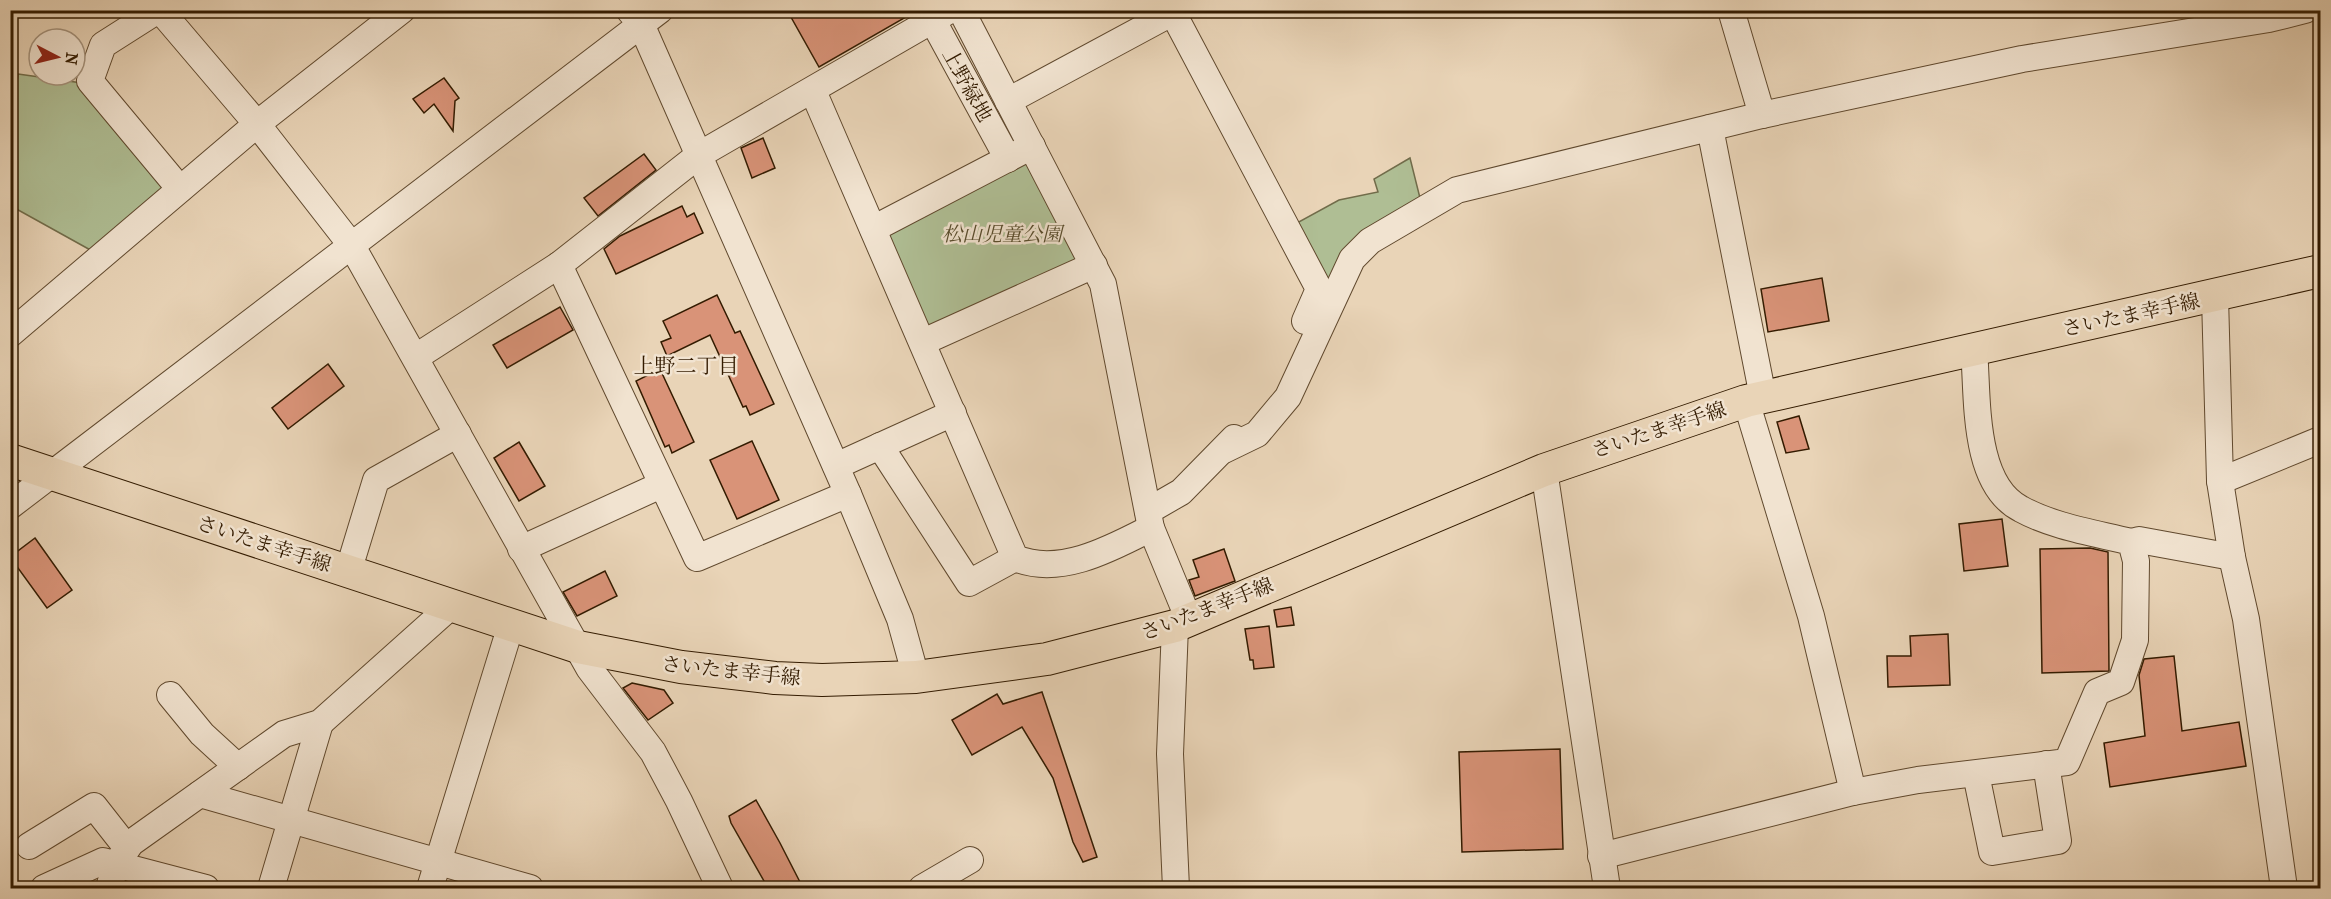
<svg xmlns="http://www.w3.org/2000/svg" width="2331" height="899" font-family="'IM FELL French Canon','Noto Serif JP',serif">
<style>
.green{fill:#afbe94;stroke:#716c4a;stroke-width:1.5}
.building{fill:#d99378;stroke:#331b00;stroke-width:1.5}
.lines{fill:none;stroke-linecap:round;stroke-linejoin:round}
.minor-casing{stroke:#60492e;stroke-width:28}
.major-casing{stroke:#331b00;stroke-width:34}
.minor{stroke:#f1e3d0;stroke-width:26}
.major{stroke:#e9d4b7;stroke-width:32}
.labels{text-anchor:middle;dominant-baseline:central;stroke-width:5;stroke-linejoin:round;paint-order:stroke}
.street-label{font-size:20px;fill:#331b00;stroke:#f1e3d0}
.park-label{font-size:20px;font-style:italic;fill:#584c2c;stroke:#f1e3d0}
.neighbourhood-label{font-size:21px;fill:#331b00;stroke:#f1e3d0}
</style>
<rect width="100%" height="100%" fill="#e9d4b7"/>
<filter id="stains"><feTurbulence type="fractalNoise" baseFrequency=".00333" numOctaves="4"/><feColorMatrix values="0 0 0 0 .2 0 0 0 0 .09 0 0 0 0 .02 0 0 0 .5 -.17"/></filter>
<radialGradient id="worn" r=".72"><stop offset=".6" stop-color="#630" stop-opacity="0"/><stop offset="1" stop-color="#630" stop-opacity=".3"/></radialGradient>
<!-- green -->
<g class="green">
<polygon points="18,74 82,83 165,185 165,192 94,252 11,206 10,133"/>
<polygon points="1410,158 1421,202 1326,292 1295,224 1339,200 1378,192 1374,179"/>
<polygon points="1028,159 1078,252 1077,264 934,329 926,326 886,229"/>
</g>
<!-- building -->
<g class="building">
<polygon points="787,10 912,10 913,13 819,67"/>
<polygon points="444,78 459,98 455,101 453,131 434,104 424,113 413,99"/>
<polygon points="763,138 775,168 752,178 741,148"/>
<polygon points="644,154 656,170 598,216 584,198"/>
<polygon points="682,206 687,217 694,213 703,233 616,274 604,249 620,236"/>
<polygon points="1822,278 1829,321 1768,332 1761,289"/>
<polygon points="717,295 735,333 740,331 774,404 750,415 746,406 743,407 710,335 667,356 661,342 671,338 663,321"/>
<polygon points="560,307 573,330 507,368 493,345"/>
<polygon points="328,364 344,386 288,429 272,408"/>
<polygon points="660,369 694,442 672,453 669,445 665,447 636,381"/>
<polygon points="1799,416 1809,449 1786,453 1777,422"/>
<polygon points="752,441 779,500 737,519 710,460"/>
<polygon points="519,442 545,486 519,501 494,458"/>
<polygon points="2002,519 2008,566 1964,571 1959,524"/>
<polygon points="35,538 72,590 47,608 10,557"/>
<polygon points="2090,548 2108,552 2109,671 2042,673 2040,549"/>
<polygon points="1224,549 1235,581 1195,596 1189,580 1199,577 1193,560"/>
<polygon points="605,571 617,596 577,616 563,592"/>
<polygon points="1291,607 1294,625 1277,627 1274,610"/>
<polygon points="1269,626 1274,667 1254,669 1253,660 1250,660 1245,629"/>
<polygon points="1948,634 1950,685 1888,687 1887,656 1911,656 1910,636"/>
<polygon points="2174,656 2182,731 2239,722 2246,766 2110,787 2104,743 2145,736 2139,675 2144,659"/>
<polygon points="632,683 664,690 673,703 648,720 623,688"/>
<polygon points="1042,692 1097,857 1083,862 1073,842 1053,778 1022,727 972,755 952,720 997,694 1003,704"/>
<polygon points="1560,749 1563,849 1462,852 1459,752"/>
<polygon points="756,800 780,843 803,888 768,888 731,823 729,816"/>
</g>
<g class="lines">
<defs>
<g id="minor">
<polyline points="158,10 103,45 90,81 180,189"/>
<polyline points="160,10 257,124 352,246 589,668 653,752 679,801 720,888"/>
<polyline points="927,10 1008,159"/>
<polyline points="961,10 1103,284 1151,528 1189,620"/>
<polyline points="1731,10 1762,115"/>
<polyline points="630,11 641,24 848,494 900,619 916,677"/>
<polyline points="1173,13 1319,289 1305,321"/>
<path d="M813,91L1015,558C1060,577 1112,548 1151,528"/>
<polyline points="1008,101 1177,10"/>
<polyline points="1710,128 1763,397"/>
<polyline points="873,229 1032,146"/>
<polyline points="559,265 697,558 848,494"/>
<polyline points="2215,297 2220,481 2232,557 2246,619 2284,888"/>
<polyline points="10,334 257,124 402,10"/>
<polyline points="923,342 1094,265"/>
<polyline points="416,357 559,265 699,155 950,10"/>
<polyline points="1746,401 1811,616 1853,792"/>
<polyline points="880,446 969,583 1015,558"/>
<polyline points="1224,450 1257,434 1288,397 1352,259 1370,241 1457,190 1762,115 2022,59 2269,19 2305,10"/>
<polyline points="836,466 953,413"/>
<polyline points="1544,470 1607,888"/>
<polyline points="2220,481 2320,440"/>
<polyline points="10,506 660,10"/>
<polyline points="1148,511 1181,492 1234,438"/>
<polyline points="2131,542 2139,540 2232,557"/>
<polyline points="521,549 661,485"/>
<polyline points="348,572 376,480 458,434"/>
<polyline points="1175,626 1170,754 1176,888"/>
<polyline points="170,695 202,734 238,767"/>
<polyline points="1976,774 1992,852 2058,841 2046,764"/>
<polyline points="200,794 530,888"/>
<polyline points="29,846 94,806 127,848"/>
<path d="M1601,856L1853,792L1918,780L2067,762L2097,692L2121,682L2135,640L2136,561L2131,542C2095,533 2054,527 2021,509C1972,484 1978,397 1974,349"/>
<polyline points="44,888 103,861 206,888"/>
<polyline points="109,888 116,864 131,843 284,734 320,723 452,605"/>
<polyline points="271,888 320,723"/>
<polyline points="430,888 511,625"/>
<polyline points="922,888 970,860"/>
</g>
<polyline id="major" points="10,460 578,647 681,667 775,678 822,680 916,677 1047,659 1175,626 1544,470 1746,401 2320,271"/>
</defs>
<!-- minor casing -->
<use href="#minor" class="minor-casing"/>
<!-- major casing -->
<use href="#major" class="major-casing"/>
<!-- minor -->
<use href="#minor" class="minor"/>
<!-- major -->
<use href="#major" class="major"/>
</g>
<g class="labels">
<!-- street labels -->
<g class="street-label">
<text transform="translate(967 85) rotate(61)">上野緑地</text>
<text transform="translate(2131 315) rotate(-12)">さいたま幸手線</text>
<text transform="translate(1659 430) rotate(-18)">さいたま幸手線</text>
<text transform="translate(264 544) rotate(18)">さいたま幸手線</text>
<text transform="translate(1207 609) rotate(-21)">さいたま幸手線</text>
<text transform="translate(731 671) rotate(6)">さいたま幸手線</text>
</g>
<!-- park labels -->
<g class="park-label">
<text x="1002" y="234">松山児童公園</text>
</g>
<!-- neighbourhood labels -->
<g class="neighbourhood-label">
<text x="686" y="366">上野二丁目</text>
</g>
</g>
<!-- margin -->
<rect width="2331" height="899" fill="none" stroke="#e9d4b7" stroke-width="36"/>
<rect x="12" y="12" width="2307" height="875" fill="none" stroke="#331b00" stroke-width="3"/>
<rect x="18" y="18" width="2295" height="863" fill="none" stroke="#331b00" stroke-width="1.5"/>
<!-- north arrow -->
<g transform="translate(57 57) rotate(97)"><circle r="28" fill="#f1e3d0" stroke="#a5937d" stroke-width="1.5"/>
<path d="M0-4.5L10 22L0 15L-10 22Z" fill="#8f2418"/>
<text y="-9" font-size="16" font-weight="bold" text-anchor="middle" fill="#331b00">N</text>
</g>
<rect width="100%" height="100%" filter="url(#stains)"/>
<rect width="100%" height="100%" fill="url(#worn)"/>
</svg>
